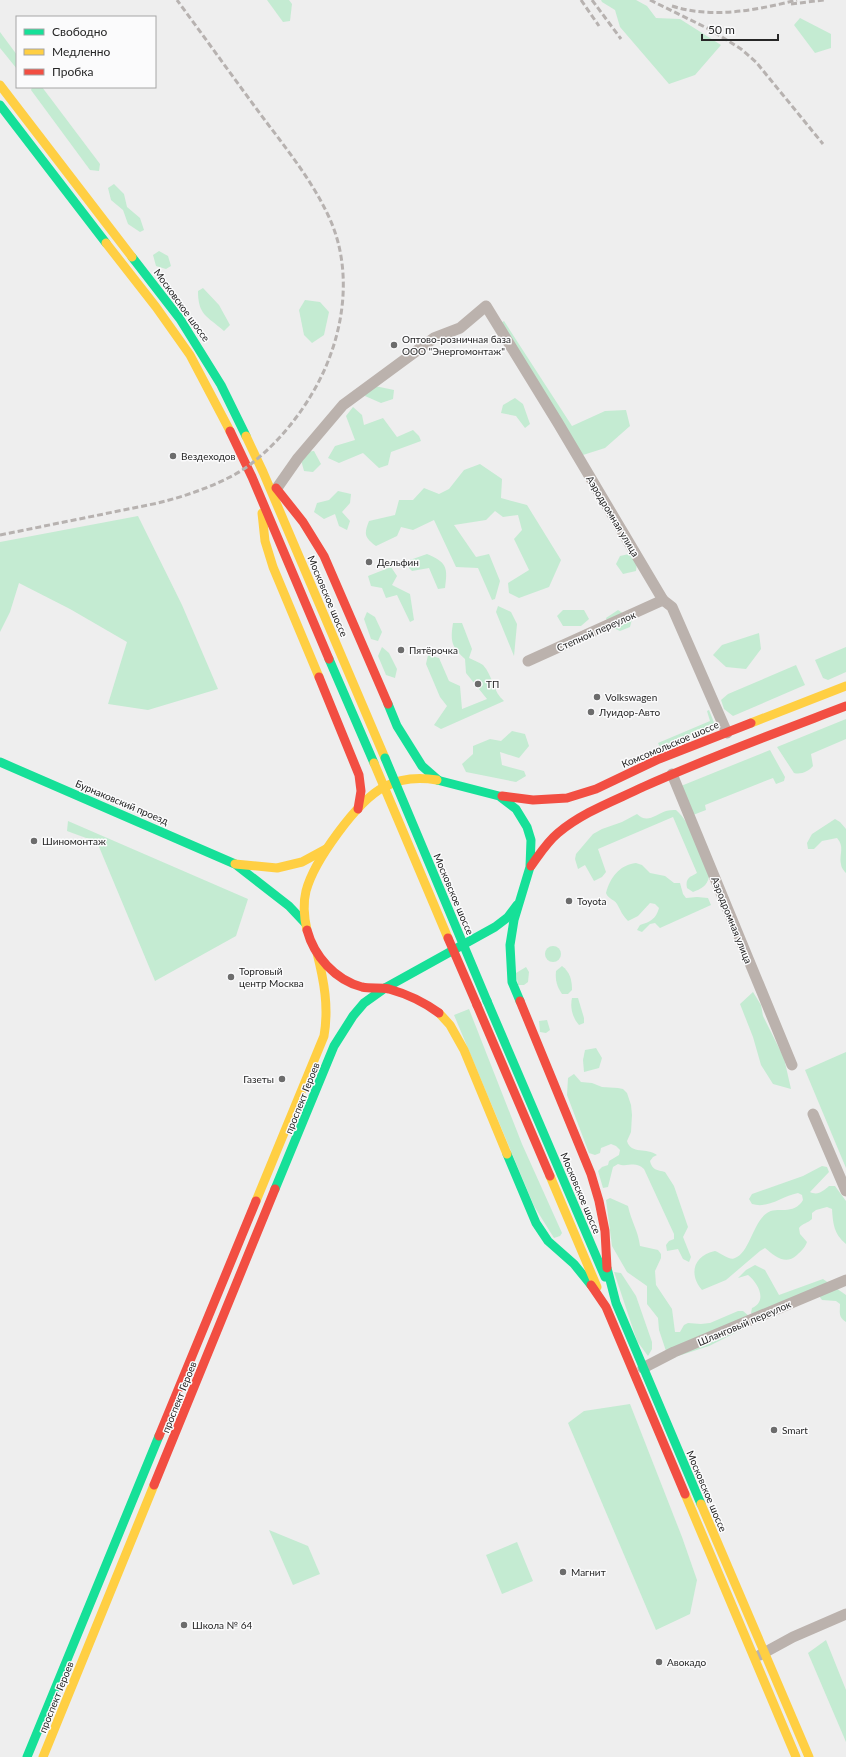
<svg xmlns="http://www.w3.org/2000/svg" width="846" height="1757" font-family="Lato,sans-serif">
<style>
.green{fill:#c4ebd2}
.lines{fill:none;stroke-linecap:round;stroke-linejoin:round}
.street{stroke:#bbb2ad;stroke-width:11}
.fast{stroke:#16e098;stroke-width:9}
.slow{stroke:#ffcf43;stroke-width:9}
.jam{stroke:#f24e42;stroke-width:9}
.rail{stroke:#b7b2b0;stroke-width:3;stroke-dasharray:6 3;stroke-linecap:butt}
.fast-bridge{stroke:#16e098;stroke-width:9}
.slow-bridge{stroke:#ffcf43;stroke-width:9}
.jam-bridge{stroke:#f24e42;stroke-width:9}
.poi-dot{fill:#6c6c6c;stroke:#fbfbfc;stroke-width:1.5}
.labels{text-anchor:middle;dominant-baseline:central;stroke-width:3;stroke-linejoin:round;paint-order:stroke}
.street-label{font-size:10px;fill:#262626;stroke:#fbfbfc}
.poi-label{font-size:10px;fill:#262626;stroke:#fbfbfc;text-anchor:start}
</style>
<rect width="100%" height="100%" fill="#eee"/>
<!-- green -->
<g class="green">
<polygon points="267,0 289,0 292,4 290,21 283,22"/>
<polygon points="601,0 636,0 647,6 656,18 680,19 721,45 695,75 669,84 620,27 615,10 602,2"/>
<polygon points="800,18 831,34 831,48 815,53 794,25"/>
<polygon points="0,32 17,55 17,69 0,48"/>
<polygon points="32,87 42,87 100,164 99,171 90,170 31,90"/>
<polygon points="114,184 124,194 127,207 140,218 144,230 140,232 128,224 123,210 111,200 108,188"/>
<polygon points="159,251 168,256 171,266 166,269 156,266 153,255"/>
<path d="M203,288L219,305L230,325L224,331C207,316 198,315 198,291Z"/>
<polygon points="305,300 320,302 329,312 324,335 312,343 304,335 299,310"/>
<polygon points="504,321 572,426 605,411 626,410 630,426 605,448 583,455 499,324"/>
<polygon points="375,386 394,390 393,399 381,403 365,396 366,392"/>
<polygon points="515,398 523,404 530,424 525,428 516,416 501,413 503,405"/>
<polygon points="353,407 362,415 364,425 383,418 397,437 413,430 419,436 421,441 391,452 388,465 379,468 363,453 339,463 328,458 335,446 355,440 346,416"/>
<polygon points="314,451 321,464 313,472 304,471 301,460 306,452"/>
<path d="M480,464L502,479L501,498L527,505L561,560L549,587L519,598L509,593L508,583L529,570L514,539L522,530L518,515L503,517L495,511L486,520L454,525L476,557L489,554L500,581L495,599L492,600L478,568L456,567L434,520L413,530L401,527L397,536L376,546C364,537 364,534 369,521L395,515L399,500H413L424,488L439,494L449,489L464,470Z"/>
<polygon points="338,491 351,494 350,503 342,512 350,521 347,530 339,526 335,514 324,519 314,512 317,503 329,500"/>
<polygon points="138,516 182,605 218,689 148,710 108,704 127,642 70,609 19,583 10,612 0,632 0,542"/>
<path d="M427,554C447,562 448,568 445,588L438,589L429,568L412,571L408,567L410,560Z"/>
<polygon points="629,554 637,563 636,571 623,574 616,564 620,556"/>
<polygon points="391,567 397,576 392,585 410,594 414,620 410,622 397,595 386,598 382,588 371,586 368,576"/>
<polygon points="498,606 511,612 517,624 514,656 496,612"/>
<polygon points="563,610 584,610 589,619 581,626 563,626 557,616"/>
<polygon points="618,610 632,619 630,627 620,631 609,626 606,618"/>
<polygon points="367,612 375,617 382,632 378,641 371,639 364,619"/>
<path d="M453,623H462L472,649L469,658C473,660 479,662 483,665C493,676 493,692 504,701L441,729L434,725L447,706L440,697L426,664L428,655L439,658L449,681L460,686L462,709L487,699L466,673L465,659C452,647 450,642 453,623Z"/>
<polygon points="759,633 761,649 746,669 726,667 713,655 722,645"/>
<polygon points="382,647 389,653 397,669 395,678 386,675 378,656"/>
<polygon points="846,647 846,672 828,680 823,678 815,660"/>
<polygon points="796,665 805,685 733,716 724,709 721,700 728,694"/>
<polygon points="709,710 715,725 660,747 658,743 710,721 707,711"/>
<path d="M846,719V739L811,754L813,766C809,771 801,775 794,773L777,747Z"/>
<polygon points="512,731 525,734 529,746 519,758 500,752 502,765 524,771 526,776 516,782 466,772 462,764 473,754 473,746 490,739 501,741"/>
<polygon points="770,750 785,777 784,781 776,784 773,778 705,805 706,810 693,815 681,786"/>
<path d="M676,810C693,825 702,856 709,877C707,886 701,889 693,892L687,888C685,878 690,877 697,873L673,817L598,849L606,872L602,877L594,881L585,865L578,869L575,859L576,854L593,834L602,829L622,822L637,814C647,824 655,815 666,811C669,810 673,810 676,810Z"/>
<path d="M835,819L840,822L846,829V873C844,871 841,867 841,864C839,854 845,847 837,838L822,841L814,849H808L807,843L812,834Z"/>
<polygon points="68,821 248,899 236,936 155,981 97,842 67,831"/>
<path d="M636,863L642,865L650,873L665,876L674,883H680L683,894L686,898L697,897L708,898L711,905L660,928L655,923L650,924L642,932L637,930L640,925C650,922 656,919 659,908L655,904L650,903L638,916L628,921C622,915 621,911 617,904C614,899 608,899 606,893C610,878 619,865 636,863Z"/>
<circle cx="553" cy="954" r="8"/>
<path d="M562,966C570,972 572,980 572,990L568,994H562C557,987 555,980 556,971Z"/>
<polygon points="526,967 529,972 528,982 524,985 518,985 516,973"/>
<polygon points="753,992 761,1005 763,1016 784,1058 791,1089 773,1084 761,1065 753,1037 740,1004"/>
<path d="M572,998H578L584,1018V1023L579,1025C572,1017 570,1007 572,998Z"/>
<polygon points="469,1009 522,1144 562,1233 560,1236 554,1238 534,1206 454,1015"/>
<polygon points="547,1020 550,1030 546,1033 540,1032 539,1021"/>
<polygon points="596,1048 602,1058 599,1068 584,1072 583,1060 585,1050"/>
<polygon points="846,1052 846,1168 805,1070"/>
<path d="M574,1074L581,1082L592,1083L602,1087L618,1088L623,1089L627,1093L631,1105L632,1115L631,1132L627,1141C631,1155 647,1147 657,1155L653,1157L650,1161C652,1170 657,1170 665,1172L674,1186L688,1227L683,1237L691,1257L689,1262L683,1259L678,1249L667,1251L666,1245L669,1241L674,1239V1234L644,1169C635,1160 627,1168 618,1164L613,1167L608,1187L603,1188L598,1171L602,1167L608,1165L609,1161L619,1155L620,1150L616,1146L611,1144L601,1148L600,1153L595,1155L589,1153L567,1095L568,1078Z"/>
<path d="M822,1166L827,1167L829,1172L810,1192C818,1196 823,1191 829,1186H835L846,1201V1244C834,1234 833,1224 832,1209L827,1207L816,1210L812,1213V1219C808,1223 803,1223 799,1228L800,1234L807,1242C805,1248 801,1251 797,1255C785,1266 775,1256 765,1248L760,1251L726,1280L702,1290C688,1274 694,1255 715,1251C721,1253 730,1261 735,1258C750,1252 753,1222 767,1213C776,1206 794,1216 803,1200L802,1195L798,1193C782,1196 769,1209 752,1204L749,1199L752,1194L803,1176Z"/>
<path d="M610,1198L628,1206C631,1221 638,1230 640,1246L658,1250L661,1254V1258L655,1271L656,1285L672,1309L675,1332H680L684,1325L688,1323L701,1324L710,1323L738,1311H743L750,1317L749,1326L709,1346L672,1358L667,1354L659,1330L658,1318L647,1304V1286L627,1272L612,1246L606,1200Z"/>
<path d="M755,1265L765,1270L779,1295L823,1279L846,1295V1322C838,1317 840,1313 840,1304L836,1301L822,1300L819,1296L754,1317L751,1313L752,1308C768,1301 758,1283 748,1275L738,1278L746,1270Z"/>
<polygon points="614,1272 621,1273 636,1296 652,1342 652,1349 648,1356 637,1341"/>
<polygon points="630,1404 682,1537 697,1580 690,1614 656,1630 568,1423 584,1411"/>
<polygon points="269,1530 308,1546 320,1574 293,1585"/>
<polygon points="517,1542 533,1581 502,1594 486,1555"/>
<polygon points="826,1640 846,1690 846,1742 808,1653"/>
</g>
<g class="lines">
<!-- street -->
<g class="street">
<polyline points="277,488 298,458 343,405 434,338 460,328 486,306 558,423 663,600 672,607 727,733"/>
<polyline points="528,661 663,600"/>
<polyline points="672,774 792,1065"/>
<polyline points="813,1114 846,1191"/>
<polyline points="643,1368 674,1352 846,1280"/>
<polyline points="760,1655 793,1637 846,1614"/>
</g>
<!-- fast -->
<g class="fast">
<polyline points="0,105 106,243"/>
<polyline points="132,257 180,319 221,385 246,436"/>
<polyline points="329,659 374,763"/>
<polyline points="388,704 397,726 422,766 438,780"/>
<polyline points="0,762 235,864 289,906 305,923"/>
<polyline points="437,780 499,796 516,809 527,827 531,840 530,867 514,920 510,945 512,982 520,1001"/>
<polyline points="385,988 495,927 508,917 517,905"/>
<polyline points="487,1001 605,1277"/>
<polyline points="507,1154 536,1223 548,1241 574,1264 591,1285"/>
<polyline points="275,1189 334,1046 353,1016 364,1003 385,988"/>
<polyline points="607,1268 616,1303 701,1504"/>
<polyline points="27,1757 159,1436"/>
</g>
<!-- slow -->
<g class="slow">
<polyline points="0,85 132,257"/>
<polyline points="106,243 156,307 190,355 230,431"/>
<polyline points="246,436 263,472 385,758"/>
<polyline points="262,513 265,541 273,567 319,677"/>
<polyline points="751,723 846,686"/>
<polyline points="235,864 277,868 302,862 326,849"/>
<path d="M307,930C304,917 303,903 306,891C314,861 357,801 384,787C401,778 419,777 437,780"/>
<polyline points="439,1013 450,1025 464,1050 507,1154"/>
<polyline points="550,1176 597,1287"/>
<path d="M256,1201L324,1036C329,1007 324,981 317,953"/>
<polyline points="685,1494 796,1757"/>
<polyline points="701,1504 809,1757"/>
<polyline points="43,1757 154,1485"/>
</g>
<!-- jam -->
<g class="jam">
<polyline points="230,431 252,477 329,659"/>
<polyline points="276,488 303,522 324,556 388,704"/>
<polyline points="319,677 359,775 361,791 358,809"/>
<polyline points="502,796 533,800 567,798 596,789 659,759 751,723"/>
<path d="M531,866C539,855 547,842 558,833C583,812 614,801 643,787C710,757 778,732 846,706"/>
<path d="M307,930C314,956 335,980 362,987C371,989 380,987 389,989C407,994 424,1002 439,1013"/>
<polyline points="520,1001 591,1174 599,1201 605,1231 607,1268"/>
<polyline points="477,1005 550,1176"/>
<polyline points="591,1285 606,1307 685,1494"/>
<polyline points="159,1436 256,1201"/>
<polyline points="154,1485 275,1189"/>
</g>
<!-- rail -->
<g class="rail">
<polyline points="581,0 599,26"/>
<polyline points="592,0 621,39"/>
<polyline points="650,0 711,30 741,49 756,62 823,144"/>
<polyline points="791,4 824,0"/>
<path d="M672,6C713,19 757,10 797,0"/>
<path d="M0,535L158,503C182,497 206,489 228,478C260,463 292,427 310,397C343,344 356,273 328,215C311,179 285,147 261,115C233,77 205,38 177,0"/>
</g>
<!-- fast-bridge -->
<polyline class="fast-bridge" points="385,758 487,1001"/>
<!-- slow-bridge -->
<polyline class="slow-bridge" points="374,763 448,938"/>
<!-- jam-bridge -->
<polyline class="jam-bridge" points="448,938 477,1005"/>
</g>
<!-- markers -->
<g class="poi-dot">
<circle cx="394" cy="345" r="4"/>
<circle cx="173" cy="456" r="4"/>
<circle cx="369" cy="562" r="4"/>
<circle cx="401" cy="650" r="4"/>
<circle cx="478" cy="684" r="4"/>
<circle cx="597" cy="697" r="4"/>
<circle cx="591" cy="712" r="4"/>
<circle cx="34" cy="841" r="4"/>
<circle cx="569" cy="901" r="4"/>
<circle cx="231" cy="977" r="4"/>
<circle cx="282" cy="1079" r="4"/>
<circle cx="774" cy="1430" r="4"/>
<circle cx="563" cy="1572" r="4"/>
<circle cx="184" cy="1625" r="4"/>
<circle cx="659" cy="1662" r="4"/>
</g>
<g class="labels">
<!-- street labels -->
<g class="street-label">
<text transform="translate(182 305) rotate(54)">Московское шоссе</text>
<text transform="translate(613 516) rotate(59)">Аэродромная улица</text>
<text transform="translate(328 596) rotate(67)">Московское шоссе</text>
<text transform="translate(596 631) rotate(-24)">Степной переулок</text>
<text transform="translate(670 744) rotate(-23)">Комсомольское шоссе</text>
<text transform="translate(122 802) rotate(23)">Бурнаковский проезд</text>
<text transform="translate(454 894) rotate(67)">Московское шоссе</text>
<text transform="translate(732 920) rotate(68)">Аэродромная улица</text>
<text transform="translate(302 1098) rotate(-68)">проспект Героев</text>
<text transform="translate(581 1193) rotate(67)">Московское шоссе</text>
<text transform="translate(744 1323) rotate(-23)">Шланговый переулок</text>
<text transform="translate(179 1397) rotate(-68)">проспект Героев</text>
<text transform="translate(707 1491) rotate(67)">Московское шоссе</text>
<text transform="translate(56 1697) rotate(-68)">проспект Героев</text>
</g>
<!-- poi labels -->
<g class="poi-label">
<text x="402" y="339">Оптово-розничная база<tspan x="402" dy="12">ООО "Энергомонтаж"</tspan></text>
<text x="181" y="456">Вездеходов</text>
<text x="377" y="562">Дельфин</text>
<text x="409" y="650">Пятёрочка</text>
<text x="486" y="684">ТП</text>
<text x="605" y="697">Volkswagen</text>
<text x="599" y="712">Луидор-Авто</text>
<text x="42" y="841">Шиномонтаж</text>
<text x="577" y="901">Toyota</text>
<text x="239" y="971">Торговый<tspan x="239" dy="12">центр Москва</tspan></text>
<text x="274" y="1079" text-anchor="end">Газеты</text>
<text x="782" y="1430">Smart</text>
<text x="571" y="1572">Магнит</text>
<text x="192" y="1625">Школа № 64</text>
<text x="667" y="1662">Авокадо</text>
</g>
</g>
<!-- legend -->
<rect x="16" y="16" width="140" height="72" fill="#fbfbfc" stroke="#a6a6a6"/>
<rect x="24" y="29" width="20" height="6" fill="#16e098" stroke="#a6a6a6"/>
<text x="52" y="36" font-size="12" fill="#262626">Свободно</text>
<rect x="24" y="49" width="20" height="6" fill="#ffcf43" stroke="#a6a6a6"/>
<text x="52" y="56" font-size="12" fill="#262626">Медленно</text>
<rect x="24" y="69" width="20" height="6" fill="#f24e42" stroke="#a6a6a6"/>
<text x="52" y="76" font-size="12" fill="#262626">Пробка</text>
<!-- scale -->
<path d="M702 34v6h76v-6" fill="none" stroke="#262626" stroke-width="2"/>
<text x="708" y="34" font-size="12" fill="#262626" stroke="#fbfbfc" stroke-width="3" paint-order="stroke">50 m</text>
</svg>
